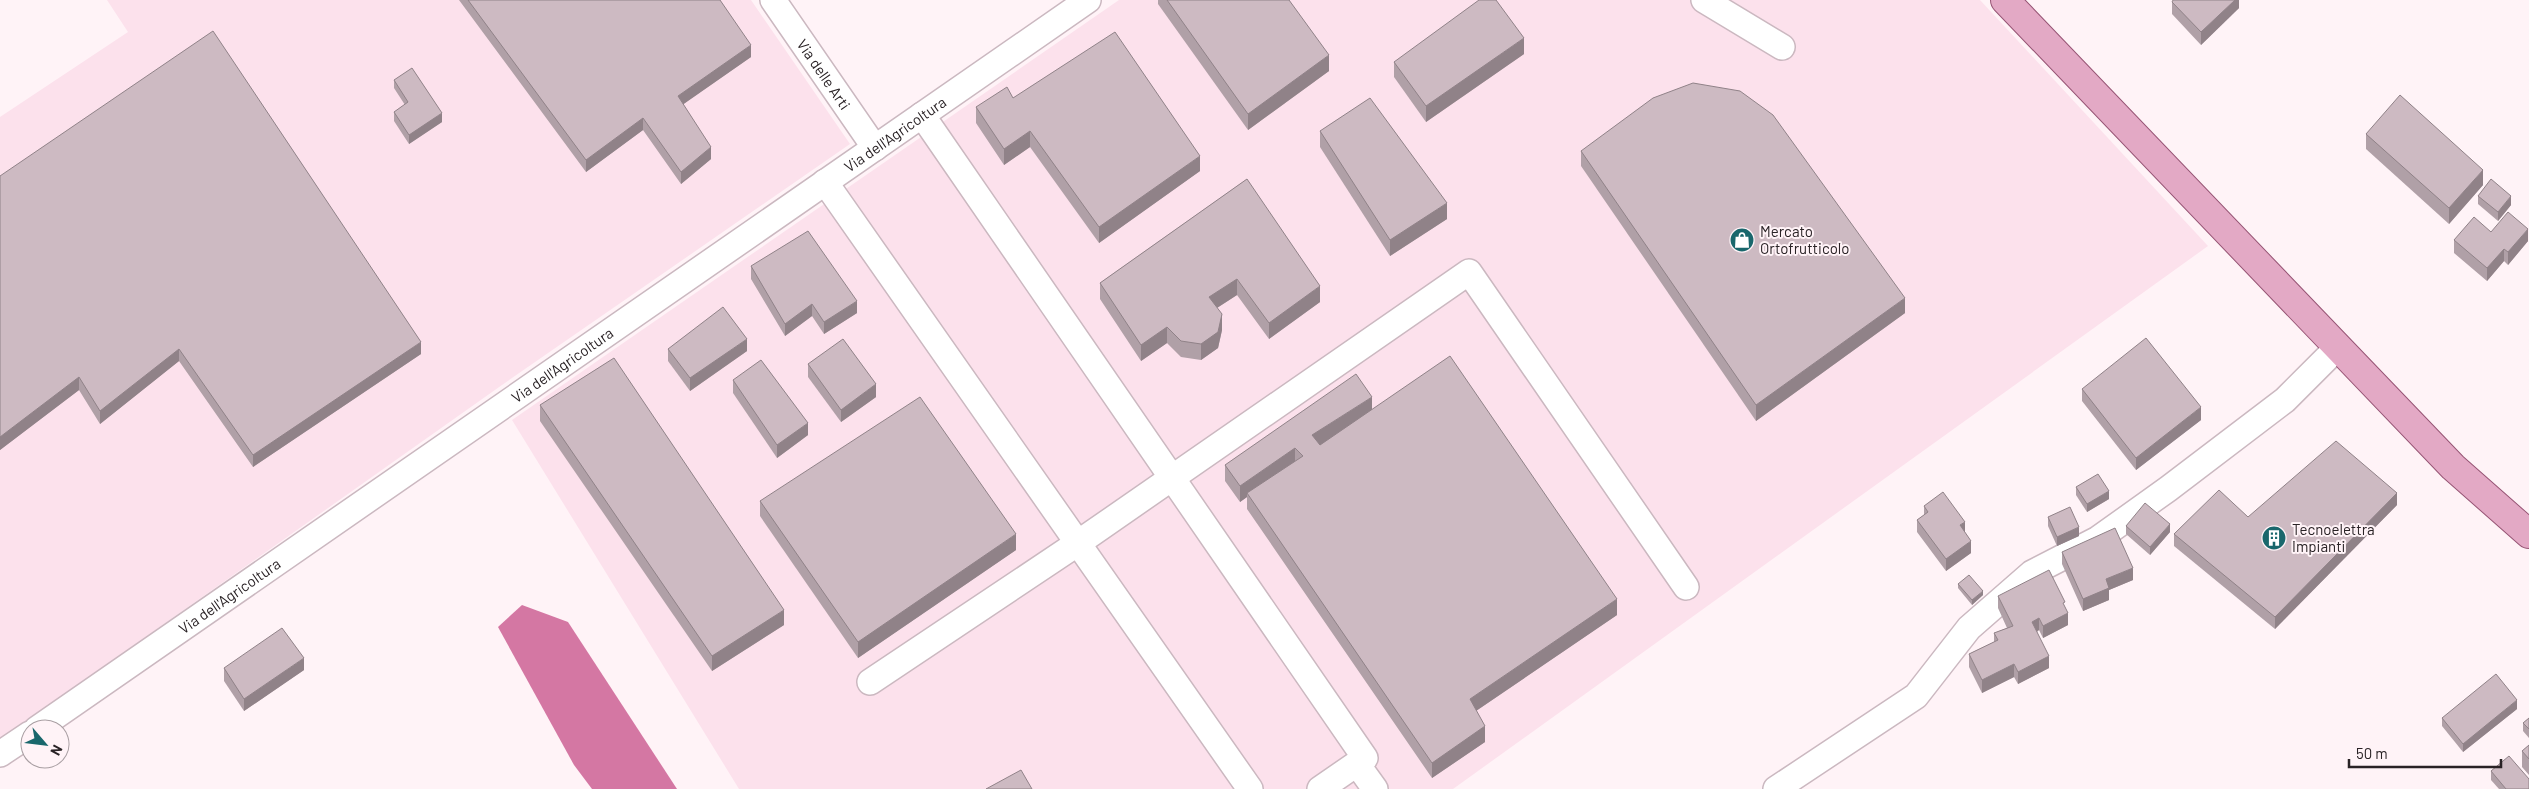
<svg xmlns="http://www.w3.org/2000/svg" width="2529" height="789" font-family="Barlow,sans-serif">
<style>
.built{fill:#fce1ec}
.water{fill:#d477a3}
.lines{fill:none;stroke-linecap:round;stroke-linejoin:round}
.minor-casing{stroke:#cbb8c0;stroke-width:28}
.major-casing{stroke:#965474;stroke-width:30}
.minor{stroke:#fff;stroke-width:25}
.major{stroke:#e3a9c5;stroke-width:28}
.wall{fill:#b0a0a7}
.shaded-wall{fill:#908288}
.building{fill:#cdbac2;stroke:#908288}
.labels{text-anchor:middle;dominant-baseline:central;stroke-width:4;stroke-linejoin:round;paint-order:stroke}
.street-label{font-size:15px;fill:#292225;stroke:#fff3f7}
.poi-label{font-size:15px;fill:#292225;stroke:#fff3f7;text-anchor:start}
</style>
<rect width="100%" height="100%" fill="#fff3f7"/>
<!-- built -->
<g class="built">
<polygon points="107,0 751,0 850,144 502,385 0,740 0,117 128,32"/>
<polygon points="1119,0 1980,0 2208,246 1453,789 739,789 512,420"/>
</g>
<!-- water -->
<polygon class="water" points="522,605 568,622 677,789 592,789 574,765 498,627"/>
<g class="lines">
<defs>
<g id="minor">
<path id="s1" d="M773,0L875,148"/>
<polyline points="1704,0 1782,47"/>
<polyline points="922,115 1365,758 1320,789"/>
<polyline points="825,182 1250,789"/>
<polyline points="870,682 1078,543 1469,272 1686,587"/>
<path id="s2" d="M37,729L1088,0"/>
<polyline points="0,754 30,734"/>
<polyline points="1357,764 1375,789"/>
<polyline points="1776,789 1916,696 1969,628 2032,573 2098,539 2168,489 2285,400 2338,347"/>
</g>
<polyline id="major" points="2005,0 2453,467 2529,534"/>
</defs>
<!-- minor casing -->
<use href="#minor" class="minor-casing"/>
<!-- major casing -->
<use href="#major" class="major-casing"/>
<!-- minor -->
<use href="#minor" class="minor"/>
<!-- major -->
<use href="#major" class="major"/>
</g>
<!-- wall -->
<g class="wall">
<polygon points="459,0 720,0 751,57 683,104 711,159 681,184 643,130 586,172"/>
<polygon points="1158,0 1289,0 1329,71 1248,130 1158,4"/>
<polygon points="2239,0 2239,8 2201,45 2172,14 2172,2"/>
<polygon points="1524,54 1426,122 1394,77 1394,62"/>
<polygon points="394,80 442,122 409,144 394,121 394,112 405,105 394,88"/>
<polygon points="1013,98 1200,171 1099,243 1030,147 1004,165 976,123 976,107"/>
<polygon points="1320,131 1447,219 1390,256 1320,147"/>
<polygon points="2366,134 2483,185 2449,224 2366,149"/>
<polygon points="1581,151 1905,313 1756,421 1581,166"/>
<polygon points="0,176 421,354 253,467 179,361 100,424 79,390 0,450"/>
<polygon points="1247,179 1320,302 1269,339 1237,295 1217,308 1222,330 1218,348 1201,360 1181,357 1167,343 1141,361 1100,299 1100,283"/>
<polygon points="2478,196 2511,205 2498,221 2478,204"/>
<polygon points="2491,232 2528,241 2508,265 2504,261 2487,281 2454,253 2454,240"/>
<polygon points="751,266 857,313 824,334 812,316 785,336 751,279"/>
<polygon points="668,349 747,351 690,391 668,361"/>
<polygon points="808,364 876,397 841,422 808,377"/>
<polygon points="733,380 808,435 777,458 733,393"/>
<polygon points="2082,389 2201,420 2136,470 2082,401"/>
<polygon points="540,405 784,625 712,671 540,421"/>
<polygon points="1372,409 1617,615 1476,711 1485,742 1432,778 1247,509 1247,497 1240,502 1225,481 1225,465"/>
<polygon points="2076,487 2109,499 2087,512 2076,495"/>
<polygon points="760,501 1016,550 858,658 760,516"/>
<polygon points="2397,505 2275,629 2174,546 2174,534"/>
<polygon points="1924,506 1965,533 1971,553 1946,571 1917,532 1917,520 1924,515"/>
<polygon points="2048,517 2079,536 2057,546 2048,526"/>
<polygon points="2126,526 2170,532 2150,555 2126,534"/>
<polygon points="2062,552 2133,580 2109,590 2109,600 2083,611 2062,564"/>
<polygon points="1958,584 1983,595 1972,605 1958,588"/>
<polygon points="1998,596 2065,608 2068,625 2043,638 2039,630 2037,632 2049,668 2018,684 2014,677 1982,693 1969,667 1969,654 1994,642 1994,633 2007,628 1998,608"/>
<polygon points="224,668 304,670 244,711 224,681"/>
<polygon points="2517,709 2463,752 2442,726 2442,718"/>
<polygon points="2529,718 2529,738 2523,731 2523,723"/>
<polygon points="2529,745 2529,775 2522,767 2522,751"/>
<polygon points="2491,771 2529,789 2499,789 2491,780"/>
</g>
<!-- shaded-wall -->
<g class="shaded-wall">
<polygon points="2235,0 2239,0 2239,8 2201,45 2201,32"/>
<polygon points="1524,38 1524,54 1426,122 1426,106"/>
<polygon points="751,45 751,57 678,108 678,96"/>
<polygon points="1329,55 1329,71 1248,130 1248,114"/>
<polygon points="442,113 442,122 409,144 409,135"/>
<polygon points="643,118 643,130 586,172 586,160"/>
<polygon points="1030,131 1030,147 1004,165 1004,149"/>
<polygon points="711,147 711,159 681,184 681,172"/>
<polygon points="1200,156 1200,171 1099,243 1099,227"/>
<polygon points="2483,170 2483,185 2449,224 2449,208"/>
<polygon points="2511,196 2511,205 2498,221 2498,212"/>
<polygon points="1447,203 1447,219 1390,256 1390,240"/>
<polygon points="2528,229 2528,241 2508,265 2508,252"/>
<polygon points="2504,249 2504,261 2487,281 2487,268"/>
<polygon points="1237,279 1237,295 1209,313 1209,297"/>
<polygon points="1320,286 1320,302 1269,339 1269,323"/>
<polygon points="1905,298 1905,313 1756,421 1756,405"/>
<polygon points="857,301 857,313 824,334 824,322"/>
<polygon points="812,304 812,316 785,336 785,324"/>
<polygon points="1222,314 1222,330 1218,348 1201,360 1201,344"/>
<polygon points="1167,327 1167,343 1141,361 1141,345"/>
<polygon points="747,339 747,351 690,391 690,378"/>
<polygon points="421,342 421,354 253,467 253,455"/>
<polygon points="179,349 179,361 100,424 100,411"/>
<polygon points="79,377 79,390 0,450 0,437"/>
<polygon points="876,384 876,397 841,422 841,410"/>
<polygon points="1372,397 1372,412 1312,451 1312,435"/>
<polygon points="2201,407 2201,420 2136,470 2136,458"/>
<polygon points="808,423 808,435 777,458 777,445"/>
<polygon points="1295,448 1295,464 1247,493 1247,497 1240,502 1240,486"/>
<polygon points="2109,491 2109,499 2087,512 2087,504"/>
<polygon points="2397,493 2397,505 2275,629 2275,617"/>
<polygon points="1965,522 1965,534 1960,525"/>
<polygon points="2170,524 2170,532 2150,555 2150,547"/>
<polygon points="2079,527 2079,536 2057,546 2057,537"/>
<polygon points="1016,534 1016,550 858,658 858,642"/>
<polygon points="1971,541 1971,553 1946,571 1946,559"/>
<polygon points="2133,568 2133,580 2109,590 2109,600 2083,611 2083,599 2106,579"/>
<polygon points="1983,591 1983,595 1972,605 1972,600"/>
<polygon points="1617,599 1617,615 1470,715 1470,699"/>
<polygon points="784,610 784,625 712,671 712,656"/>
<polygon points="2068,613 2068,625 2043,638 2043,626"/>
<polygon points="2039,618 2039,630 2032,634 2032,622"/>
<polygon points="2049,656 2049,668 2018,684 2018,672"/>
<polygon points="304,658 304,670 244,711 244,699"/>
<polygon points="2014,664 2014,677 1982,693 1982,680"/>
<polygon points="2517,700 2517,709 2463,752 2463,744"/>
<polygon points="1485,726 1485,742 1432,778 1432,763"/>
</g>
<!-- building -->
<g class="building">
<polygon points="468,0 720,0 751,45 678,96 711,147 681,172 643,118 586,160"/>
<polygon points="1167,0 1289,0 1329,55 1248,114"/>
<polygon points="1479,0 1496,0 1524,38 1426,106 1394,62"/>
<polygon points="2173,0 2235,0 2201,32 2172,2"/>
<polygon points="213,31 421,342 253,455 179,349 100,411 79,377 0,437 0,176"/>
<polygon points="1115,32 1200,156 1099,227 1030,131 1004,149 976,107 1007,87 1013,98"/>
<polygon points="412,68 442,113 409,135 394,112 408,102 394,80"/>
<polygon points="1693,83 1740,91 1773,115 1905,298 1756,405 1581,151 1653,98"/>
<polygon points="2400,95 2483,170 2449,208 2366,134"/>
<polygon points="1370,98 1447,203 1390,240 1320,131"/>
<polygon points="1247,179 1320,286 1269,323 1237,279 1209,297 1222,314 1218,332 1201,344 1181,341 1167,327 1141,345 1100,283"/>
<polygon points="2491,179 2511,196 2498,212 2478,196"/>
<polygon points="2508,212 2528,229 2508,252 2504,249 2487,268 2454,240 2474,217 2491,232"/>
<polygon points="808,231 857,301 824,322 812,304 785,324 751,266"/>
<polygon points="723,307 747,339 690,378 668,349"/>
<polygon points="2146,338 2201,407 2136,458 2082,389"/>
<polygon points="843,339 876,384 841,410 808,364"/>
<polygon points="1450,356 1617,599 1470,699 1485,726 1432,763 1247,493 1303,456 1295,448 1240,486 1225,465 1356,374 1372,397 1312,435 1320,445"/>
<polygon points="614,358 784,610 712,656 540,405"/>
<polygon points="761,360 808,423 777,445 733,380"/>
<polygon points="920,397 1016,534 858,642 760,501"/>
<polygon points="2336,441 2397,493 2275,617 2174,534 2219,490 2248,517"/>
<polygon points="2098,474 2109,491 2087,504 2076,487"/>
<polygon points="1943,492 1965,522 1960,525 1971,541 1946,559 1917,520 1928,512 1924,506"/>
<polygon points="2145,503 2170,524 2150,547 2126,526"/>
<polygon points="2070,507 2079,527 2057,537 2048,517"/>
<polygon points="2115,528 2133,568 2106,579 2109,588 2083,599 2062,552"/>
<polygon points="2049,570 2065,602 2063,603 2068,613 2043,626 2039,618 2032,622 2049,656 2018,672 2014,664 1982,680 1969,654 1998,640 1994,633 2013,626 1998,596"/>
<polygon points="1969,575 1983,591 1972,600 1958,584"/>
<polygon points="282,628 304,658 244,699 224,668"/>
<polygon points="2496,674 2517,700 2463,744 2442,718"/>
<polygon points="2529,718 2529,729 2523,723"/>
<polygon points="2529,745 2529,759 2522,751"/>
<polygon points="2509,756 2529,779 2529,789 2506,789 2491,771"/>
<polygon points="1021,770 1032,789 986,789"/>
</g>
<!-- icons -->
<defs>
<symbol id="shop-disc" viewBox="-11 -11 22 22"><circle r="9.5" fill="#19676c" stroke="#fff3f7"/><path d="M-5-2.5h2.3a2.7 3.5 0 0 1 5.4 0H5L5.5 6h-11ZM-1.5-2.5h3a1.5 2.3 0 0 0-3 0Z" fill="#fff"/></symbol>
<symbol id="building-disc" viewBox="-11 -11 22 22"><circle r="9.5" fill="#19676c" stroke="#fff3f7"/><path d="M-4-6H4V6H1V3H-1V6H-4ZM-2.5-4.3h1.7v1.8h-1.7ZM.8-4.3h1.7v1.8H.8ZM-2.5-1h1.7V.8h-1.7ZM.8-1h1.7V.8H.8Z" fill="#fff"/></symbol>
</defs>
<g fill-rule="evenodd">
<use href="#shop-disc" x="1728" y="226" width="28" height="28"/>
<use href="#building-disc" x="2260" y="524" width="28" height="28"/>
</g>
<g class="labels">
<!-- street labels -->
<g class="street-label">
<text stroke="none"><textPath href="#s1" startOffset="90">Via delle Arti</textPath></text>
<text stroke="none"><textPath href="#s2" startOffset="1044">Via dell'Agricoltura</textPath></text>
<text stroke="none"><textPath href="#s2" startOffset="639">Via dell'Agricoltura</textPath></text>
<text stroke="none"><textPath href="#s2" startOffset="234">Via dell'Agricoltura</textPath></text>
</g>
<!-- poi labels -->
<g class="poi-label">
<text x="1760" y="231">Mercato<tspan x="1760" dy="17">Ortofrutticolo</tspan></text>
<text x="2292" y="529">Tecnoelettra<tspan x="2292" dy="17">Impianti</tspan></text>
</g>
</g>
<!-- north arrow -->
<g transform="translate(45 744) rotate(118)"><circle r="24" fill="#fff3f7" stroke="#a99fa3"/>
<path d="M0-4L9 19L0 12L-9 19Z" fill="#19676c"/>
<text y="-8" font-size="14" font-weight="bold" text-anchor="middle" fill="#292225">N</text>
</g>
<!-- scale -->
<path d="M2349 759v8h152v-8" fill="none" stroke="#292225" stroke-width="2.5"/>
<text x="2356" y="759" font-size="15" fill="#292225" stroke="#fff3f7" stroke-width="4" paint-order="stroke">50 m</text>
</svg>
